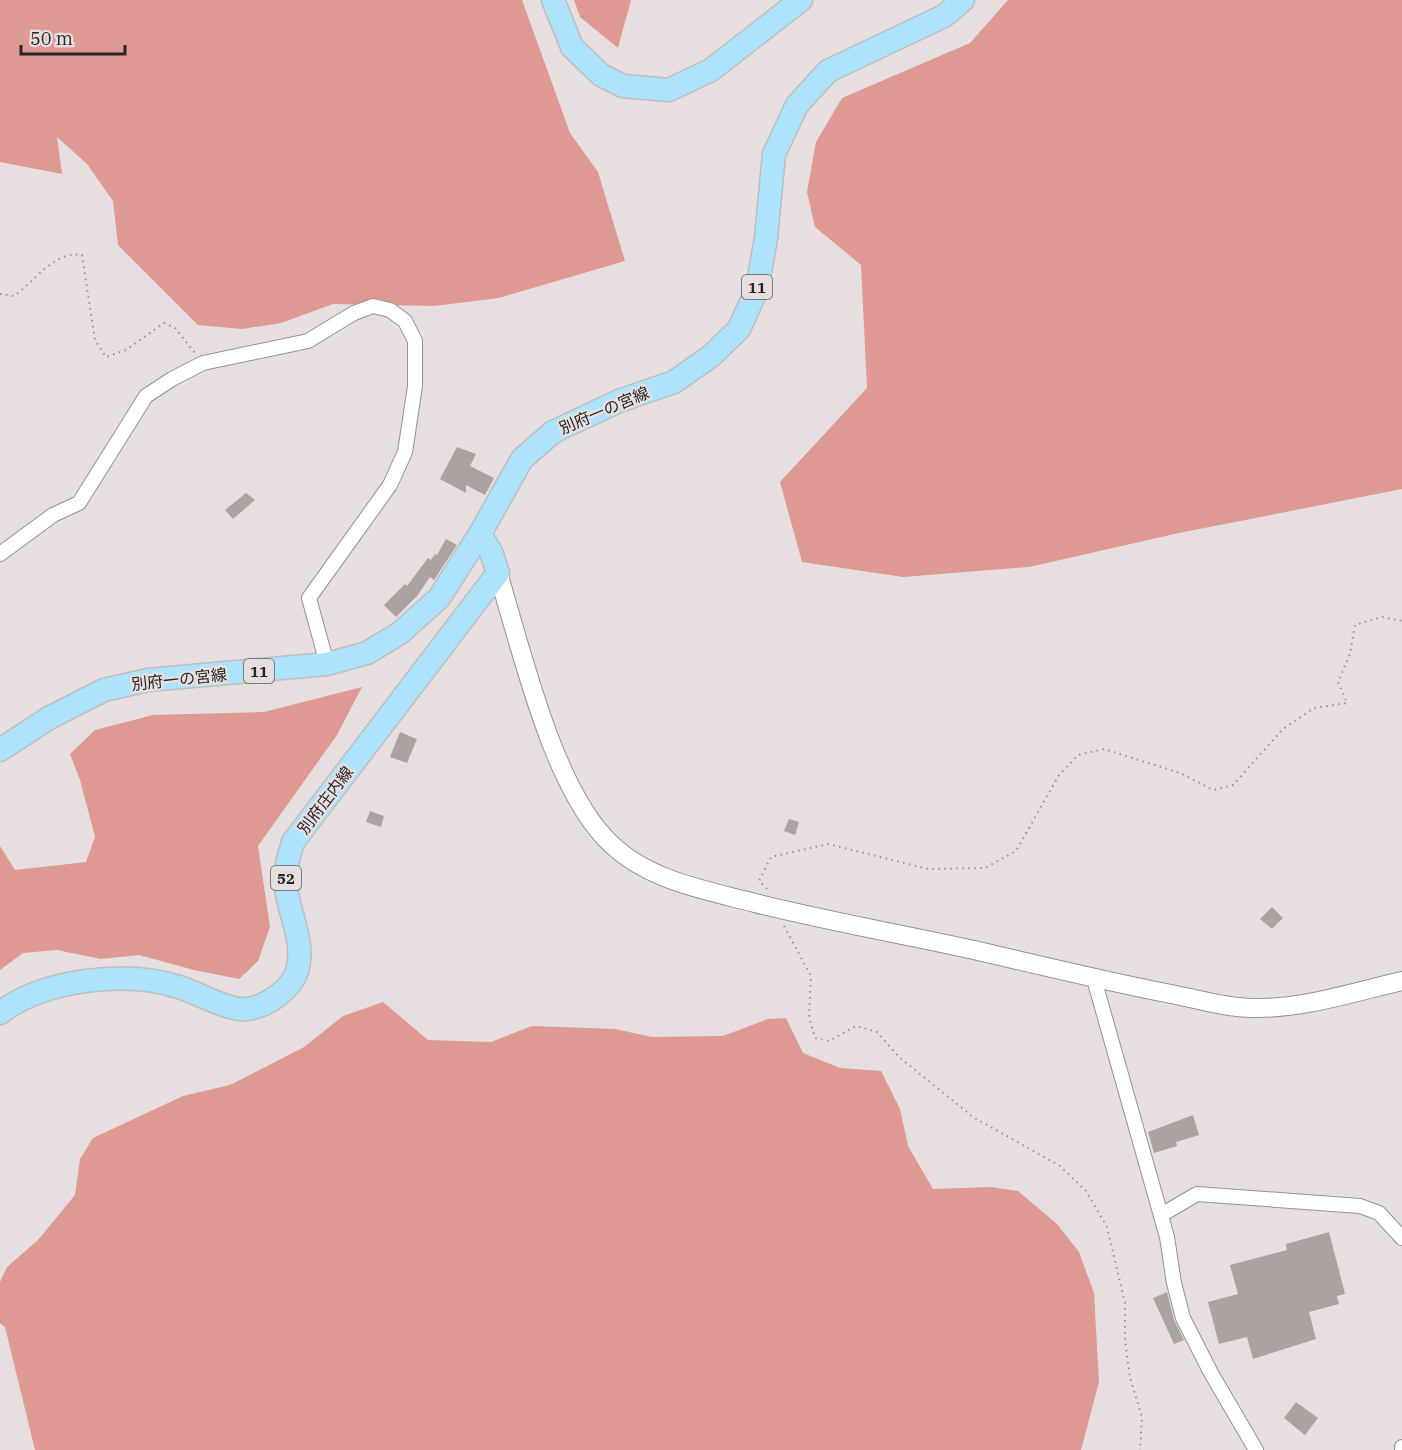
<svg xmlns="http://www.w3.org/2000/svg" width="1402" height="1450" font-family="'IBM Plex Serif','Noto Sans JP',serif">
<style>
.forest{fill:#de9992}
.building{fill:#aaa3a2}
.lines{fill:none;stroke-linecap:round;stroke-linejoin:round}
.minor-casing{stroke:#989191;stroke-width:16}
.tertiary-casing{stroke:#989191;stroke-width:20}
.primary-casing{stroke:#bebebe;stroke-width:25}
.path{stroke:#979191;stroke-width:2;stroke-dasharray:1.5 4.5;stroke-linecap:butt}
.minor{stroke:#fff;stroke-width:14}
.tertiary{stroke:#fff;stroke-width:18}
.primary{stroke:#ade3fd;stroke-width:22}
.labels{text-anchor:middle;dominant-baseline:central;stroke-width:4.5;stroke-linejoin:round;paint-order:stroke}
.shield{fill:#e7dfdf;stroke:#615d5d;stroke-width:1.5}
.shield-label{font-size:15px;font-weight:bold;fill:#282525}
.street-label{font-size:16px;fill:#282525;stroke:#e7dfdf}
</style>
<rect width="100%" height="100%" fill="#e7dfdf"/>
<!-- forest -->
<g class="forest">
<polygon points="0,0 522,0 570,133 598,172 625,261 499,298 434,306 333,304 281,323 242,329 198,325 118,245 113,201 87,164 57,137 62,174 0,162"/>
<polygon points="574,0 631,0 618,48 580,17"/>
<polygon points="1008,0 1402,0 1402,489 1179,533 1029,567 903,577 802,562 780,482 867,388 861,265 815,227 807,192 816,142 842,98 970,43"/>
<polygon points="362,687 337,735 258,846 270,927 258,961 239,979 194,970 139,955 101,959 57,950 23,953 0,970 0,846 15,870 86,862 95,837 80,780 70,754 95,730 153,715 264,712"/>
<polygon points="383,1002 428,1040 491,1042 532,1026 615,1029 652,1037 723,1036 768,1019 786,1018 803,1053 840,1068 881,1071 900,1109 908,1146 933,1189 991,1187 1018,1191 1057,1224 1079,1252 1094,1293 1099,1382 1081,1450 35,1450 5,1327 0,1323 0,1282 7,1267 38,1240 75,1195 80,1159 93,1138 183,1096 230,1085 304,1047 343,1016"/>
</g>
<!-- building -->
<g class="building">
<polygon points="457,447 476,454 470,466 494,478 485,495 466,485 466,493 440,479"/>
<polygon points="246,493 255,500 233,519 225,510"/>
<polygon points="446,539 457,545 434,580 430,577 417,596 396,617 384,605 405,584 407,586 428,558 431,560 435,554 437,555"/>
<polygon points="400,732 417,739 407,763 390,757"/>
<polygon points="370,811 384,816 381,827 366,822"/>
<polygon points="789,819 799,822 795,835 784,831"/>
<polygon points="1272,907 1283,918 1272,929 1260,919"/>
<polygon points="1193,1115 1199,1135 1176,1142 1177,1146 1154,1153 1148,1132"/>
<polygon points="1329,1232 1345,1294 1337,1296 1339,1304 1309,1312 1316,1339 1253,1359 1247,1337 1219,1344 1208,1302 1238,1294 1230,1265 1287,1250 1286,1244"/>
<polygon points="1167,1292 1174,1320 1184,1340 1174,1344 1153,1298"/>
<polygon points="1296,1402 1318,1418 1305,1435 1284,1418"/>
</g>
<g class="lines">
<defs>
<g id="minor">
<polyline points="0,554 53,515 79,503 146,396 172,379 203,363 308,341 354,313 373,306 390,310 405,321 415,341 415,386 405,452 390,485 309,598 327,664"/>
<polyline points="1094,979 1167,1237 1174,1283 1183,1318 1211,1373 1256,1450"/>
<polyline points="1161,1215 1197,1194 1360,1206 1379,1213 1402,1238"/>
<polyline points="1402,1450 1402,1447"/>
</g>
<path id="tertiary" d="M498,573C522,651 553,790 611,844C650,881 705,890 755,903C827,921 901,934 974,950C1039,965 1104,981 1171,994C1197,999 1226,1008 1253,1008C1303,1009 1354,992 1402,981"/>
<g id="primary">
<polyline points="553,0 572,47 601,75 623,86 669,90 711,70 801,0"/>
<polyline points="0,750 49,718 104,690 148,680 327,664 367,653 400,633 439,598 480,534 522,459 553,432 619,401 674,382 711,356 739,329 757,289 766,238 774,154 797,105 828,71 944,16 963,0"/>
<path d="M0,1013C44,979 127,970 179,987C198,993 219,1006 239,1009C260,1011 286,994 295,976C310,942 282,906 286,873C286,862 291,851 293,842L498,573L491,552L480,534"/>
</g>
</defs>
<!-- minor casing -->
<use href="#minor" class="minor-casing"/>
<!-- tertiary casing -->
<use href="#tertiary" class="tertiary-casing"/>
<!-- primary casing -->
<use href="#primary" class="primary-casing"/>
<!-- path -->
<g class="path">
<path d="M0,294L14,296C34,282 55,250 82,255L95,340L106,357L126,350L164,323L175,328L195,353"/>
<polyline points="767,889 759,881 771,857 828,844 928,869 985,868 1016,851 1059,775 1078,755 1104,749 1180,773 1213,790 1233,785 1283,729 1314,708 1347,703 1338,682 1350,654 1355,625 1382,617 1402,621"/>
<polyline points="784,926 811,976 809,1017 815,1038 829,1041 856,1026 877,1032 899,1057 973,1117 1060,1166 1086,1191 1107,1227 1125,1303 1125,1341 1130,1378 1142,1417 1140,1450"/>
</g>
<!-- minor -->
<use href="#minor" class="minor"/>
<!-- tertiary -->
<use href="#tertiary" class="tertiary"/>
<!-- primary -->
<use href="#primary" class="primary"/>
</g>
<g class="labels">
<!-- shield labels -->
<g class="shield">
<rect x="742" y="275" width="30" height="24" rx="4.5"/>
<rect x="244" y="659" width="30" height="24" rx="4.5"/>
<rect x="271" y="866" width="30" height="24" rx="4.5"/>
</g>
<g class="shield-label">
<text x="757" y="287">11</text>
<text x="259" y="671">11</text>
<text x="286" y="878">52</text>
</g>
<!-- street labels -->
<g class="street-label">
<text transform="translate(604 410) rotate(-23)">別府一の宮線</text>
<text transform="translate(179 679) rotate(-6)">別府一の宮線</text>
<text transform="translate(325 800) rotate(-53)">別府庄内線</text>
</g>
</g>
<!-- scale -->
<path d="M21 45v9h104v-9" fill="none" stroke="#282525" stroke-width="3"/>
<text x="30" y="45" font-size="18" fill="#282525" stroke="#e7dfdf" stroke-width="4.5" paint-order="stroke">50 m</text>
</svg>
